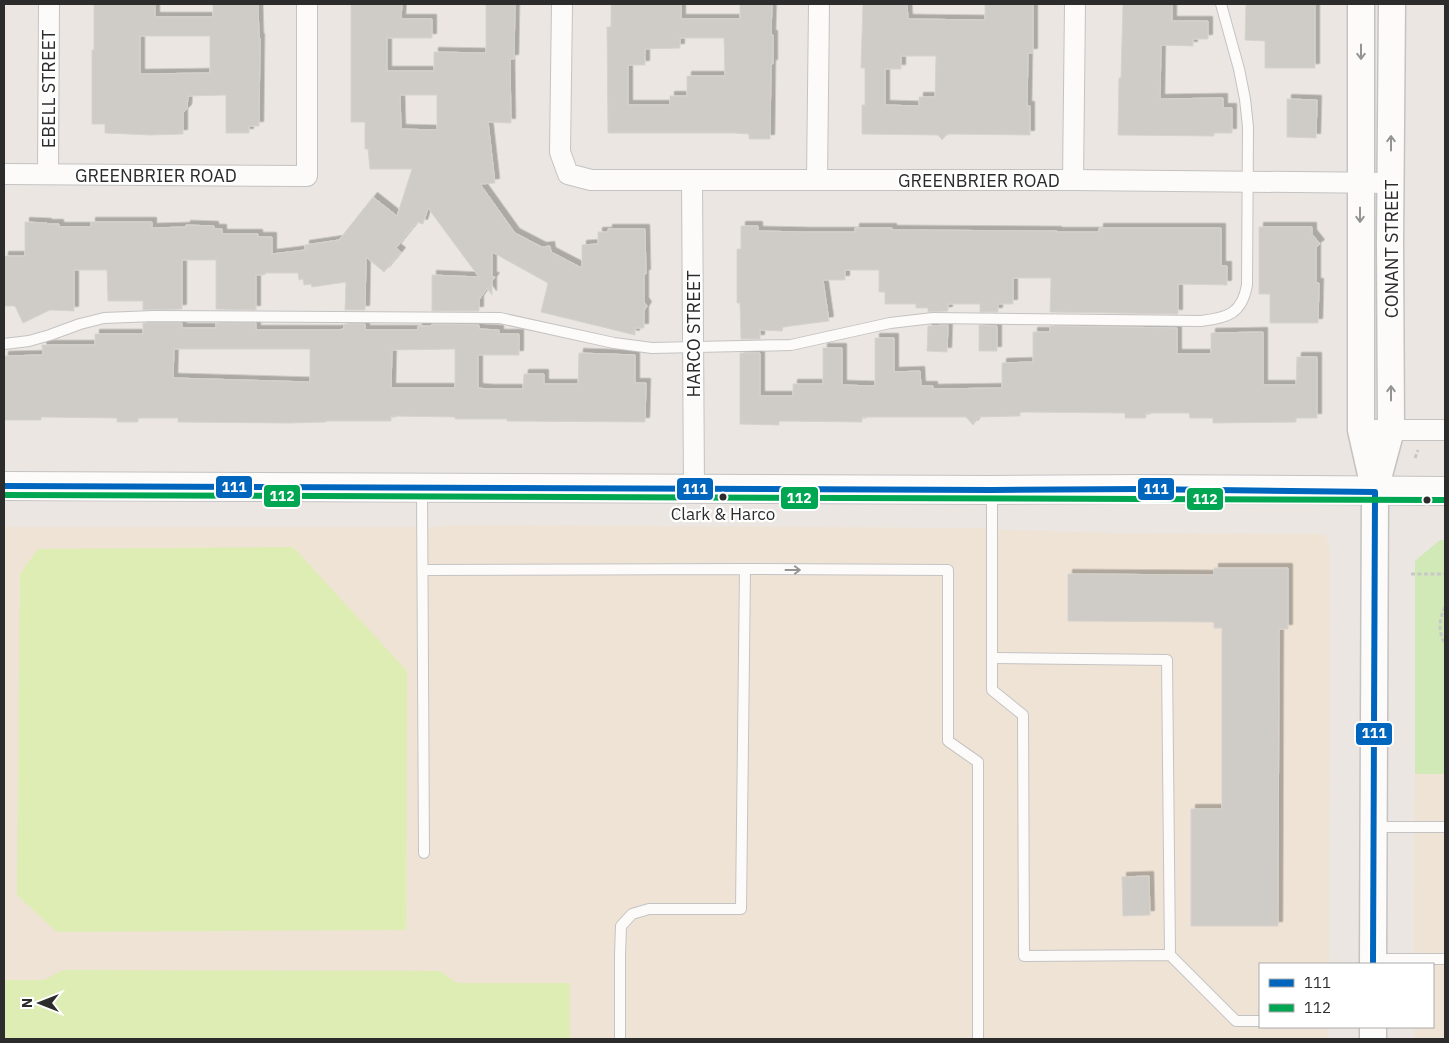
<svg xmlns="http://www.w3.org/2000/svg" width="1449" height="1043" font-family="'IBM Plex Sans',sans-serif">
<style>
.education{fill:#efe3d5}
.green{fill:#d0e9b7}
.pitch{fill:#ddedb3}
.building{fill:#cfccc8;stroke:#d6d2cd;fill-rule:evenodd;filter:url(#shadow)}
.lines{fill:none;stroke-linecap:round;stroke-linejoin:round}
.service-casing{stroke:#c4c3c3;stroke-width:12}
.minor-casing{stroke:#c4c3c3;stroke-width:22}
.tertiary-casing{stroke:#c4c3c3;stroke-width:29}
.secondary-casing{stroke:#c4c3c3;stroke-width:30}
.path{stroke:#c8c8c7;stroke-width:3;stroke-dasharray:4 2.5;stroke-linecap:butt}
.service{stroke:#fcfbfa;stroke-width:10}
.minor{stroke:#fcfbfa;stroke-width:20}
.tertiary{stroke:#fcfbfa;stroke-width:26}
.secondary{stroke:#fcfbfa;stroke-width:28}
.bus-1-casing{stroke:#fff;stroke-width:10}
.bus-2-casing{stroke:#fff;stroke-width:10}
.bus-1{stroke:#0065bd;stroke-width:6}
.bus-2{stroke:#00a651;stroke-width:6}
.oneway{stroke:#949493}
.bus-dot{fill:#2c2c2c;stroke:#fff;stroke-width:2}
.labels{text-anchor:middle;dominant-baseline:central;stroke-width:4.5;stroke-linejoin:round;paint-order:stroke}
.bus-label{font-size:17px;fill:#2c2c2c;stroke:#fff}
.street-label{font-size:18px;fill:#2c2c2c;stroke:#fff}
.line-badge{stroke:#fff;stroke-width:2}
.badge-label{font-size:14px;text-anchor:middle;font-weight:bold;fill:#fff}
</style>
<defs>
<filter id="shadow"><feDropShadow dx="4.5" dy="-4.5" stdDeviation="0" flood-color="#0004"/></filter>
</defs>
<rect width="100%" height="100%" fill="#ebe6e1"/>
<!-- education -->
<g class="education">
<polygon points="448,525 974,528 1005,530 1114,533 1319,534 1326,535 1330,552 1329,964 1260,964 1260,1027 1328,1027 1328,1039 4,1039 4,527 440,527"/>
<polygon points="1415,774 1445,774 1445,1039 1414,1039 1414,1027 1433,1027 1433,964 1414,964"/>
</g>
<!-- green -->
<polygon class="green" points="1440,540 1445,540 1445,774 1415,774 1415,561"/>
<!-- pitch -->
<g class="pitch">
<polygon points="293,547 407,671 406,930 57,932 17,895 20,574 38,549"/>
<polygon points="63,970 440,971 457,983 570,983 570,1039 4,1039 4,980 44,980"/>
</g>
<!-- building -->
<g class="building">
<path d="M94,4H155V17H213V4H258L259,38H260L259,126H249V133H226V95L188,96L187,109L183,113V134L150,135L105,133V124H92V50H94ZM140,36H210V73L140,74Z"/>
<path d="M351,4H402L401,19H432V38H387V71H434V52L486,53V4H515L514,59H510L511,123L488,122L495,183L480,184L515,233L542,247L550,246L551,252L582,268V245L598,244V232H608V229H645L646,274H644V302L647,306L644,311V328H635V335L541,312L548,283L492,252V277H495L492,281V295L487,288L479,300V311H432V275L479,277L428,208L423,224L417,222L396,248L401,252L384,272L366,257L365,310H345L346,282L312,287L311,284L304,285L303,279L299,280L298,273H265V275H256V310L216,309V260H182V309L143,310V301H108L107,270H74V311L50,310L23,323L15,306H4V256H25V222L47,223V224H59V227H91V222H152V228L186,227V225L214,226V229H222V234H258V237H272V254L305,250V245L339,240L373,197L397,216L412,169H370L368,149H365V122H351ZM400,95H437V130L401,129Z"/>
<path d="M611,4H681V19H740V4H772L771,35H773V64H771L770,139H749V134L733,133H608L607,27H611ZM680,38H724L725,76H687V96H670V105H628V65H645V49L680,48Z"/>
<path d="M863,4H907L908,19L985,20V4H1033V53H1028L1027,106H1030V135L947,134L942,140L938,135L862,134V105H865V68H861ZM901,56H936L935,97H919V106L885,105V69H901Z"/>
<polygon points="1123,4 1172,4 1172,21 1208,21 1208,39 1193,39 1193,46 1161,45 1160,99 1223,98 1223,108 1232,108 1232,133 1214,133 1214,136 1118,135 1119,78 1121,78"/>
<polygon points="1246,4 1315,4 1315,68 1265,68 1265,41 1245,40"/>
<polygon points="1287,99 1317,100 1316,138 1287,137"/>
<polygon points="741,226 758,226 758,231 806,232 855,232 855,228 892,228 892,230 900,230 1046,231 1057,231 1057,232 1099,232 1099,228 1221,228 1221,266 1227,266 1227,285 1178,284 1178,314 1050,312 1051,278 1013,278 1013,304 998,304 998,312 980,312 980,304 948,304 948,311 928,312 928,308 916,308 916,304 885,304 885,292 879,292 879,270 845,270 845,280 823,280 829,321 783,327 782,331 760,330 760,339 741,339 740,303 737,303 737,249 741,249"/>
<polygon points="1259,227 1312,227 1312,234 1320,244 1316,247 1316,283 1319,283 1318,323 1270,323 1270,294 1259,294"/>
<path d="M143,323H182V328H216V323H256V330H337L344,329V324H365V330H418V326H432V324L479,325V329L499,330V334H519V355H478V388L488,389H523L524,374H544V384H578L579,353L635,355V383H646L645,422L507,421V419H455V417L391,416V421H326V422L290,423L178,422V418H138V422H117V418L41,417V420H4V356L43,355L42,345H95V334H143ZM174,349H310V382L173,378ZM455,349V388H391L392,350Z"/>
<polygon points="948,325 947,352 927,351 928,326"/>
<polygon points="979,325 997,326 997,351 979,351"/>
<polygon points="1050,326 1177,328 1177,354 1211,354 1211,333 1263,332 1263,385 1296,385 1297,357 1317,357 1317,418 1296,418 1296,422 1213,423 1213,418 1190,418 1189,413 1146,413 1146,418 1125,418 1125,413 1020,412 1020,416 979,417 973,425 966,417 862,417 862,422 779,421 779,425 740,424 740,353 760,353 760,396 793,396 793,384 823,384 823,348 842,348 842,385 875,386 875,338 894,338 894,372 920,371 921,386 933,386 933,389 1002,388 1002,363 1033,362 1033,332 1050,332"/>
<polygon points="1214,568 1288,568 1288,629 1279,629 1278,926 1191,926 1191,809 1222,809 1222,628 1214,628 1214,622 1068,621 1068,574 1214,575"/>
<polygon points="1149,876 1150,915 1123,916 1122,877"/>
</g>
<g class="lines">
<defs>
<g id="service">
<path d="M4,344L29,341L50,335L80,324L104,318L154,316L500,318L614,343L652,348L791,345L890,323L933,318L1201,321C1227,318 1242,314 1247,285L1248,127L1245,99L1239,69L1221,4"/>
<polyline points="422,489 424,853"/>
<polyline points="992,491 992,690 1023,715 1024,956 1170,955 1236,1021 1260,1021"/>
<polyline points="745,569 948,570 948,741 978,762 978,1039"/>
<polyline points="423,570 745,569 741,909 649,909 632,914 621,926 620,955 620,1039"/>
<polyline points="992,658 1167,660 1170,955"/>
<polyline points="1375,827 1445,827"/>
<polyline points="1374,959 1445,959"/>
</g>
<g id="minor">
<polyline points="562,4 560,152 568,174 591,180 1073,180 1391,183"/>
<polyline points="4,174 307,176 307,4"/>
<polyline points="48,174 49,4"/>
<polyline points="692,180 694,488"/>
<polyline points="817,180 819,4"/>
<polyline points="1073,180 1075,4"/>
<polyline points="1361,430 1445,430"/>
</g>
<g id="tertiary">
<polyline points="1361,4 1361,430 1375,492 1373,964"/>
<polyline points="1376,486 1391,430 1390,242 1392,4"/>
<polyline points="1373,1027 1373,1039"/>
</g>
<polyline id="secondary" points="4,486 992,490 1140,489 1445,491"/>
</defs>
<!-- service casing -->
<use href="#service" class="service-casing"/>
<!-- minor casing -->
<use href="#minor" class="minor-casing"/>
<!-- tertiary casing -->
<use href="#tertiary" class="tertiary-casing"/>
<!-- secondary casing -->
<use href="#secondary" class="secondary-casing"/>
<!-- path -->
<g class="path">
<polyline points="1415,458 1418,450"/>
<polyline points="1411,574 1445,574"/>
<path d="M1445,607C1439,619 1438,632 1445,644"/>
</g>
<!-- service -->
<use href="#service" class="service"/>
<!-- minor -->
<use href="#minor" class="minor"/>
<!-- tertiary -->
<use href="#tertiary" class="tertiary"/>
<!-- secondary -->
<use href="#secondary" class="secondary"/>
<defs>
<polyline id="bus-1" points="4,486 992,490 1140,489 1375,492 1373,964"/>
<polyline id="bus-2" points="4,495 1445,500"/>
</defs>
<!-- bus-1 casing -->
<use href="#bus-1" class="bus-1-casing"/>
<!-- bus-2 casing -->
<use href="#bus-2" class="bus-2-casing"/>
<!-- bus-1 -->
<use href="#bus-1" class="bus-1"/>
<!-- bus-2 -->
<use href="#bus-2" class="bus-2"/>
</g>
<!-- one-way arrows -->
<defs><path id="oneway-shaft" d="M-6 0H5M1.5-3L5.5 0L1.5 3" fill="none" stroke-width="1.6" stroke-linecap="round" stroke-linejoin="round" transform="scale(1.25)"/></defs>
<g class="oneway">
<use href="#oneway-shaft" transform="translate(1361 52) rotate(90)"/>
<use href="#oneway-shaft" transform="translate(1391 143) rotate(-90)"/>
<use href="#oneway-shaft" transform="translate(1360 215) rotate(90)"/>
<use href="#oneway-shaft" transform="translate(1391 393) rotate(-90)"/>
<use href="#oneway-shaft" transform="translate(793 570)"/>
</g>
<!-- markers -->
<g class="bus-dot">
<circle cx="723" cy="497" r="4.5"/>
<circle cx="1427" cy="500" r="4.5"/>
</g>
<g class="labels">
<!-- bus labels -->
<g class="bus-label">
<text x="723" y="514">Clark &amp; Harco</text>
</g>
<!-- street labels -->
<g class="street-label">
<text transform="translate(48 89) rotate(-90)">EBELL STREET</text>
<text x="156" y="175">GREENBRIER ROAD</text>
<text x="979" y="180">GREENBRIER ROAD</text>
<text transform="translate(1391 249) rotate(-90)">CONANT STREET</text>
<text transform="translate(693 334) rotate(-90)">HARCO STREET</text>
</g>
</g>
<g class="line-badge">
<rect x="215" y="475" width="38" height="24" rx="5" fill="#0065bd"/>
<rect x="676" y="477" width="38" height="24" rx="5" fill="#0065bd"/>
<rect x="1137" y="477" width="38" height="24" rx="5" fill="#0065bd"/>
<rect x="263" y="484" width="38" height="24" rx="5" fill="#00a651"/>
<rect x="780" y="486" width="39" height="24" rx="5" fill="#00a651"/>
<rect x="1186" y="487" width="38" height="24" rx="5" fill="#00a651"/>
<rect x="1355" y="722" width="38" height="24" rx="5" fill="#0065bd"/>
</g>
<g class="badge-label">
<text x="234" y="492">111</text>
<text x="695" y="494">111</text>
<text x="1156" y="494">111</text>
<text x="282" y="501">112</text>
<text x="799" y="503">112</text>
<text x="1205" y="504">112</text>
<text x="1374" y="738">111</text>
</g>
<!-- border -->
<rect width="1449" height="1043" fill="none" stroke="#2c2c2c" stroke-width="10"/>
<!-- legend -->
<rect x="1259" y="963" width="175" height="65" fill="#ffffff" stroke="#ababab"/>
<rect x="1269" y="979" width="25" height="8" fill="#0065bd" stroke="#ababab"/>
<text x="1304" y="988" font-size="15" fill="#2c2c2c">111</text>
<rect x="1269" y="1004" width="25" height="8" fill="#00a651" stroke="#ababab"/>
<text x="1304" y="1013" font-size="15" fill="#2c2c2c">112</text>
<!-- north arrow -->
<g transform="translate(40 1003) rotate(270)" stroke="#ffffff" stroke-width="4" paint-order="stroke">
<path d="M0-4L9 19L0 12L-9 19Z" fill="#2c2c2c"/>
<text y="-8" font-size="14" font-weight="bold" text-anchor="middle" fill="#2c2c2c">N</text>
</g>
</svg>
